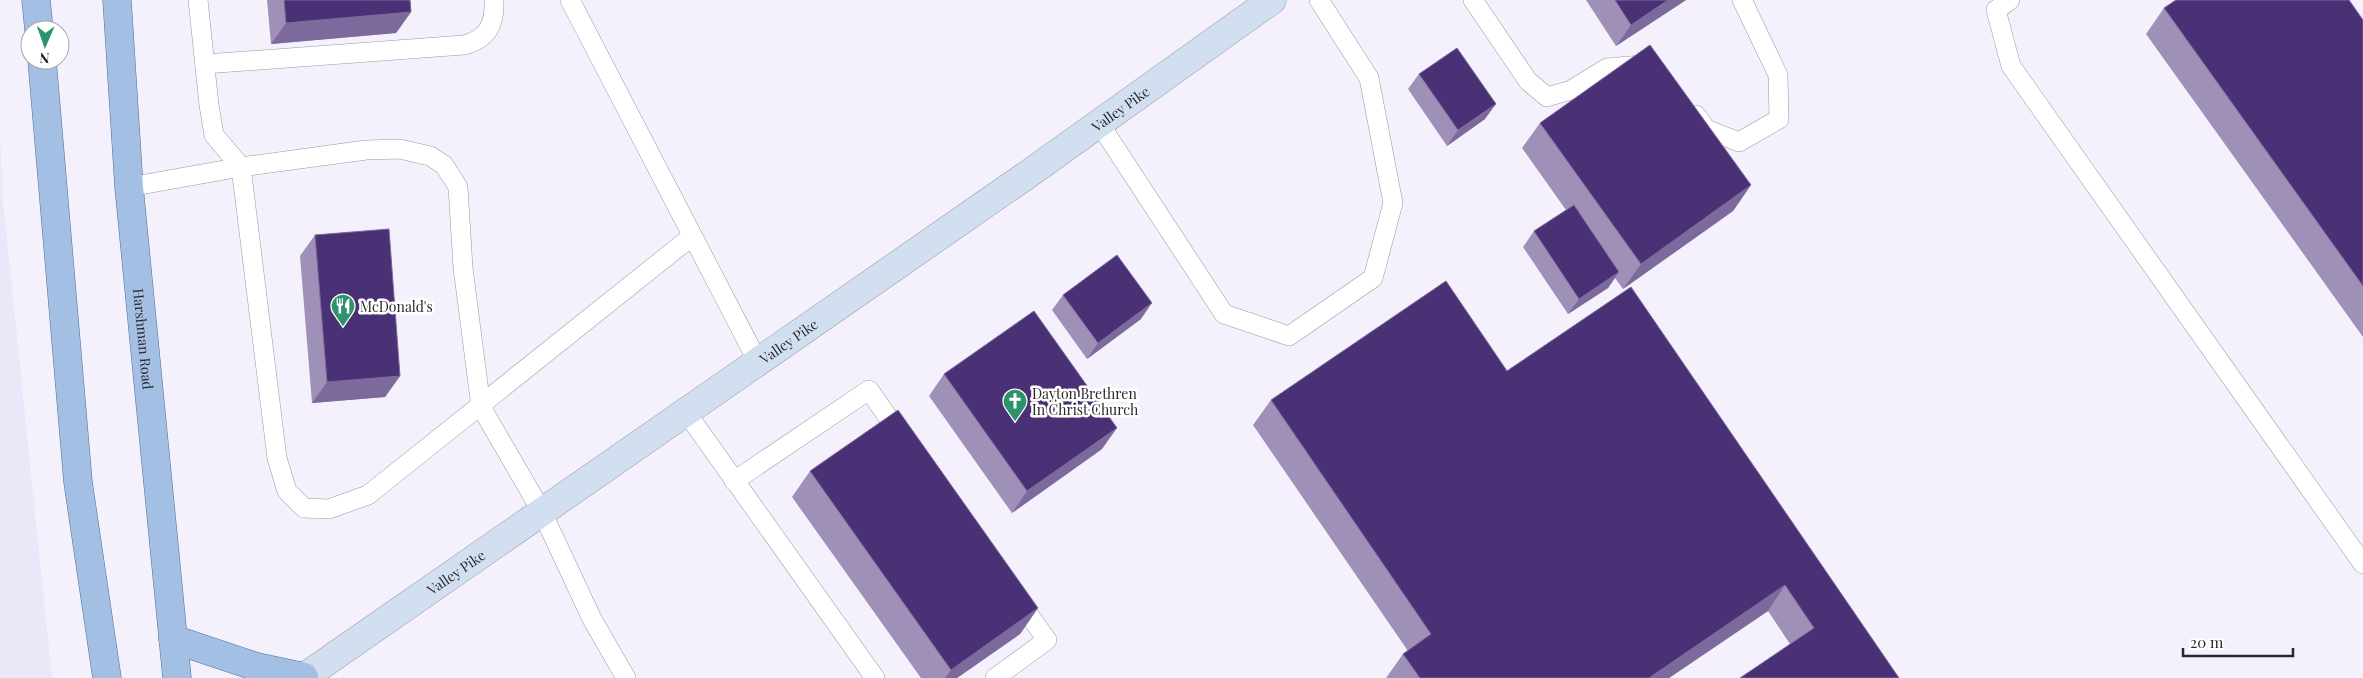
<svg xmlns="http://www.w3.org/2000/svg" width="2363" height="678" font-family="'Playfair Display',serif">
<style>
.built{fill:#ebe6f8}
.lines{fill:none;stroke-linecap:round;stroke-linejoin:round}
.lane-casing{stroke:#9a97a1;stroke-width:20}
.secondary-casing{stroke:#9a97a1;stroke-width:29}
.primary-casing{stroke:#506e97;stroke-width:29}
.lane{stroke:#fff;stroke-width:19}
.secondary{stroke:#d1dff1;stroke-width:28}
.primary{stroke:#a3bfe3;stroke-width:28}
.wall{fill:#9f90b8}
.shaded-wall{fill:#7d6a9d}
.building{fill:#4a3074;stroke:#7d6a9d}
.labels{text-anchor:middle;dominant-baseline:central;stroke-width:5;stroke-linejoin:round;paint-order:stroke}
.street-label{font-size:14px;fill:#28272b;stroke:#fff}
.poi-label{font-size:14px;fill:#28272b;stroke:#fff;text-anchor:start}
</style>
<rect width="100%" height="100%" fill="#f4f1fc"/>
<!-- built -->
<polygon class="built" points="0,136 3,201 52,678 0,678"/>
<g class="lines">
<defs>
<g id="lane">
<polyline points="198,0 209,105 214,135 241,167 277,458 287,491 304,508 329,509 368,495 691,237"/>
<polyline points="570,0 758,362"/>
<polyline points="1473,0 1528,81 1547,97 1571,90 1607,68 1642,65"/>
<polyline points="2010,0 1996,10 2011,66 2363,564"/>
<path d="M205,64L464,45C488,39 495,24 494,0"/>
<polyline points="1696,115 1706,129 1739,142 1779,119 1778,75 1742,0"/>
<polyline points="1099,123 1224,314 1289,336 1373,278 1393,203 1369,78 1319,0"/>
<polyline points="129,187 241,167 366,150 400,149 430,156 444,165 458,187 463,268 481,407 542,512 592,619 626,678"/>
<polyline points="686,412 875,678"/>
<polyline points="734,481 869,390 901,436"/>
<polyline points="995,678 1047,640 1016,597"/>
</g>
<g id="secondary">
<path id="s1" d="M303,678L1024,177L1272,0"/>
</g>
<g id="primary">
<polyline points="36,0 39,30"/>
<path id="s2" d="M117,0L129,187L177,678"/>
<polyline points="42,60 78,482 107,678"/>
<polyline points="173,639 257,667 304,677"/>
</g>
</defs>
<!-- lane casing -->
<use href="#lane" class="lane-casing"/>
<!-- secondary casing -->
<use href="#secondary" class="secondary-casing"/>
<!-- primary casing -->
<use href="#primary" class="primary-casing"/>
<!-- lane -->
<use href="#lane" class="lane"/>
<!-- secondary -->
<use href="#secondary" class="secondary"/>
<!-- primary -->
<use href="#primary" class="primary"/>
</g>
<!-- wall -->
<g class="wall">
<polygon points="267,0 410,0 411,12 396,33 271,44"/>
<polygon points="1586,0 1686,0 1616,46"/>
<polygon points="2164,8 2363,20 2363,337 2146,34"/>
<polygon points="1419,74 1485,119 1447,146 1408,89"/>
<polygon points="1540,123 1751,185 1733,211 1623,289 1615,278 1608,288 1568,314 1523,247 1534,231 1566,210 1522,148"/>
<polygon points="315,235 400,376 385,397 312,403 300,256"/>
<polygon points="1631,287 1899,678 1790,644 1768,611 1669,678 1386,678 1403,654 1408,651 1253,425 1271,400 1507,371"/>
<polygon points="1063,295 1141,319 1087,359 1052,310"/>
<polygon points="944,374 1102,449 1012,513 929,396"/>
<polygon points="810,471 1038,608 1020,634 957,678 921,678 792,497"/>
</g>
<!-- shaded-wall -->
<g class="shaded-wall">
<polygon points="1668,0 1686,0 1616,46 1631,25"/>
<polygon points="411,12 396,33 271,44 286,23"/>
<polygon points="1496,104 1485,119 1447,146 1458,130"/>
<polygon points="1751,185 1733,211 1623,289 1641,264"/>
<polygon points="1619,272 1608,288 1568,314 1579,299"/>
<polygon points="1152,303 1141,319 1087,359 1098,343"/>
<polygon points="400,376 385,397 312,403 327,382"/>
<polygon points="1117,428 1102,449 1012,513 1027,491"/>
<polygon points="1785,585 1768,611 1669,678 1649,678"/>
<polygon points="1038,608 1020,634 957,678 945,678 951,670"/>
</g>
<!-- building -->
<g class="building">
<polygon points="284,0 410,0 411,12 286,23"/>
<polygon points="1615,0 1668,0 1631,25"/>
<polygon points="2176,0 2349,0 2363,20 2363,286 2164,8"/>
<polygon points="1650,45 1751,185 1641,264 1540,123"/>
<polygon points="1457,48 1496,104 1458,130 1419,74"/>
<polygon points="1574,205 1619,272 1579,299 1534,231"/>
<polygon points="389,229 400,376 327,382 315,235"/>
<polygon points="1117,255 1152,303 1098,343 1063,295"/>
<polygon points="1446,281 1507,371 1631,287 1899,678 1740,678 1814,628 1785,585 1649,678 1420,678 1403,654 1431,634 1271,400"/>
<polygon points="1034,311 1117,428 1027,491 944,374"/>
<polygon points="898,410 1038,608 951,670 810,471"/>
</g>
<!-- icons -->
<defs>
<symbol id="restaurant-pin" viewBox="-11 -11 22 30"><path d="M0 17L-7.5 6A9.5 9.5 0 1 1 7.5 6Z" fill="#2e926e" stroke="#fff"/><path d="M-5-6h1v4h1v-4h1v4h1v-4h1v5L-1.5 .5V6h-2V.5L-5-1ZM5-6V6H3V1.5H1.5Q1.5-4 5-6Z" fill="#fff"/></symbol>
<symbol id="church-pin" viewBox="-11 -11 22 30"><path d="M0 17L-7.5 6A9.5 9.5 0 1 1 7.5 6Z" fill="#2e926e" stroke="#fff"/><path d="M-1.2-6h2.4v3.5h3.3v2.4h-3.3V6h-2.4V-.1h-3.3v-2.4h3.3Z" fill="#fff"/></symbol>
</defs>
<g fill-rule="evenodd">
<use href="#restaurant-pin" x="329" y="292" width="28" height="38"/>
<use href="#church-pin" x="1001" y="387" width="28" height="38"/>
</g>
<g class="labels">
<!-- street labels -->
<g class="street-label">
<text stroke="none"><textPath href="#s1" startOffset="996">Valley Pike</textPath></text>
<text stroke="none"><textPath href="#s2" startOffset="340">Harshman Road</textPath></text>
<text stroke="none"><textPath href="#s1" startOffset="591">Valley Pike</textPath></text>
<text stroke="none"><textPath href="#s1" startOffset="186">Valley Pike</textPath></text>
</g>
<!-- poi labels -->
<g class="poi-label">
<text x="360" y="306">McDonald's</text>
<text x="1032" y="393">Dayton Brethren<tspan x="1032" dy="16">In Christ Church</tspan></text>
</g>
</g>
<!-- north arrow -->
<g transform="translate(45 45) rotate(182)"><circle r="24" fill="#ffffff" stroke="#a9a9aa"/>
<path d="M0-4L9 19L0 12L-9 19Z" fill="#2e926e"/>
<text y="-8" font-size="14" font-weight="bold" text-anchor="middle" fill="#28272b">N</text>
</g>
<!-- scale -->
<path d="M2183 648v8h110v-8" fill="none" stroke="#28272b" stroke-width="2.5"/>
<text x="2190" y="648" font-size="15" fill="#28272b" stroke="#ffffff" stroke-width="4" paint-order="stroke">20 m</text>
</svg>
